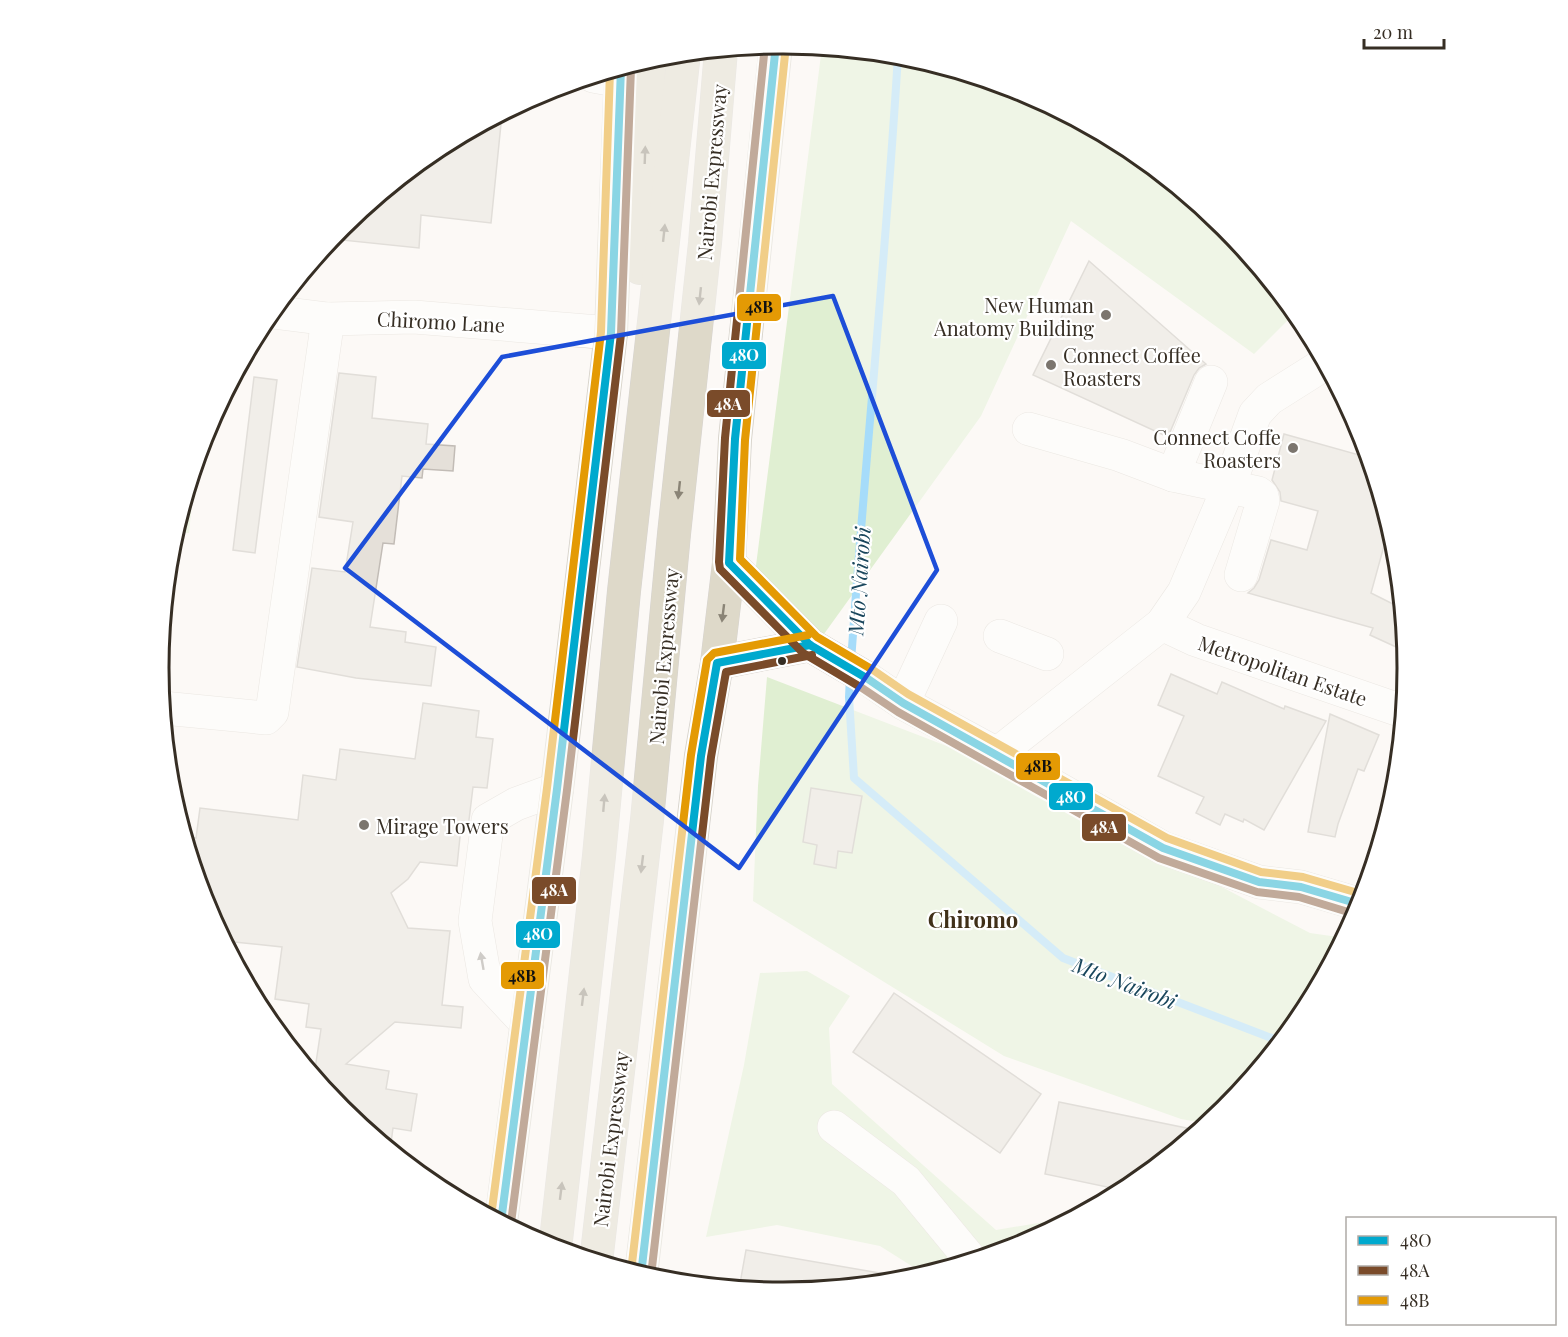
<svg xmlns="http://www.w3.org/2000/svg" width="1568" height="1337" font-family="'Playfair Display',serif">
<style>
.green{fill:#e0efd2}
.lines{fill:none;stroke-linecap:round;stroke-linejoin:round}
.stream{stroke:#a6dcfa;stroke-width:8}
.building{fill:#e5e0d9;stroke:#c2bcb6;stroke-width:1.5}
.minor-casing{stroke:#d8d2cc;stroke-width:34}
.highway-casing{stroke:#d6d3d0;stroke-width:34}
.minor{stroke:#fffefe;stroke-width:33}
.highway{stroke:#ded9c9;stroke-width:33}
.bus-1-casing{stroke:#fff;stroke-width:12}
.bus-2-casing{stroke:#fff;stroke-width:12}
.bus-3-casing{stroke:#fff;stroke-width:12}
.bus-1{stroke:#00a9ce;stroke-width:8}
.bus-2{stroke:#7a4b2a;stroke-width:8}
.bus-3{stroke:#e49a04;stroke-width:8}
.oneway{fill:#8a8476}
.oneway2{fill:#9a9691}
.marked{fill:none;stroke:#1d4ed8;stroke-width:4.5;stroke-linejoin:round}
.poi-dot{fill:#7b756e;stroke:#fff;stroke-width:2}
.bus-dot{fill:#362e24;stroke:#fff;stroke-width:2}
.labels{text-anchor:middle;dominant-baseline:central;stroke-width:4.5;stroke-linejoin:round;paint-order:stroke}
.street-label{font-size:20px;fill:#362e24;stroke:#fff}
.poi-label{font-size:20px;fill:#362e24;stroke:#fff;text-anchor:end}
.water-label{font-size:21px;font-style:italic;fill:#19465c;stroke:#fff}
.quarter-label{font-size:22px;font-weight:bold;fill:#403019;stroke:#fff}
.rim{fill:none;stroke:#362e24;stroke-width:3}
.line-badge{stroke:#fff;stroke-width:2}
.badge-label{font-size:16px;text-anchor:middle;font-weight:bold;fill:#fff}
.pale-badge-label{font-size:16px;text-anchor:middle;font-weight:bold;fill:#111}
</style>
<rect width="100%" height="100%" fill="#fcf9f6"/>
<!-- green -->
<g class="green">
<polygon points="822,47 906,56 1023,91 1132,149 1226,227 1296,312 1254,354 1071,221 981,416 824,634 752,597"/>
<polygon points="196,464 189,533 175,532"/>
<polygon points="767,677 965,753 1310,933 1345,938 1303,1016 1226,1111 1209,1124 1181,1119 1004,1056 753,901 758,786"/>
<polygon points="807,971 850,996 829,1028 832,1084 996,1230 1080,1216 1023,1246 926,1275 880,1246 777,1225 706,1237 744,1065 760,973"/>
</g>
<g class="lines">
<!-- stream -->
<g class="stream">
<path d="M851,662C865,459 886,257 898,55"/>
<polyline points="850,677 849,697 854,778 1063,958 1282,1042"/>
</g>
</g>
<!-- building -->
<g class="building">
<polygon points="502,114 491,223 421,215 419,248 332,239 342,226 437,149"/>
<polygon points="1089,261 1206,364 1199,368 1194,375 1168,437 1033,375"/>
<polygon points="339,373 376,377 372,418 428,424 426,444 455,446 453,471 423,469 422,478 402,476 394,544 383,543 370,627 406,632 405,642 436,647 431,686 356,678 297,667 312,568 345,572 353,522 319,517"/>
<polygon points="254,377 277,380 255,553 233,550"/>
<polygon points="1284,434 1370,458 1390,524 1371,593 1403,609 1407,652 1370,635 1373,628 1248,593 1254,588 1259,580 1271,540 1307,550 1318,511 1281,501 1280,492 1272,480"/>
<polygon points="1171,674 1217,694 1222,682 1284,709 1285,706 1326,721 1264,830 1244,819 1243,822 1225,814 1220,825 1196,813 1204,797 1158,776 1184,716 1158,705"/>
<polygon points="423,703 479,711 476,737 493,739 487,788 473,787 468,828 461,827 457,866 420,862 408,879 391,893 408,928 450,931 442,1005 463,1007 461,1028 395,1022 346,1064 389,1071 386,1089 417,1094 411,1131 393,1128 390,1150 342,1110 314,1076 321,1029 306,1027 309,1004 275,999 282,947 225,941 206,907 185,836 196,838 200,808 298,820 303,775 336,780 340,749 415,759"/>
<polygon points="1330,714 1379,735 1364,771 1358,769 1338,824 1335,837 1308,832"/>
<polygon points="811,788 862,796 852,853 838,851 836,868 814,864 817,845 803,842"/>
<polygon points="894,993 1041,1094 1000,1153 853,1052"/>
<polygon points="1059,1102 1201,1131 1126,1191 1045,1174"/>
<polygon points="746,1250 897,1276 897,1282 784,1293 739,1289"/>
</g>
<g class="lines">
<defs>
<g id="minor">
<polyline points="593,76 620,81"/>
<polyline points="272,312 328,319 414,317 611,333"/>
<polyline points="1029,429 1120,455 1173,475 1258,493 1262,496 1263,501 1241,575"/>
<polyline points="1173,475 1211,382"/>
<polyline points="729,563 810,645 868,679 903,703 997,754 1163,848 1259,882 1301,887 1362,905"/>
<polyline points="1162,624 1196,640 1405,712"/>
<polyline points="1000,636 1047,654"/>
<polyline points="717,663 810,645"/>
<polyline points="903,703 941,621"/>
<polyline points="163,708 266,718 272,712 328,319"/>
<polyline points="997,754 1162,624 1184,592 1229,486 1255,414 1269,399 1326,363"/>
<polyline points="527,1024 485,979 475,921 488,820 516,804 557,789"/>
<polyline points="834,1127 906,1181 972,1261"/>
</g>
<g id="highway">
<polyline points="640,268 649,60"/>
<polyline points="501,1222 557,789 611,333 621,68"/>
<polyline points="555,1249 599,856 624,591 684,53"/>
<polyline points="596,1262 647,820 674,534 705,243 721,50"/>
<polyline points="641,1275 701,756 717,663 729,563 735,439 776,44"/>
</g>
</defs>
<!-- minor casing -->
<use href="#minor" class="minor-casing"/>
<!-- highway casing -->
<use href="#highway" class="highway-casing"/>
<!-- minor -->
<use href="#minor" class="minor"/>
<!-- highway -->
<use href="#highway" class="highway"/>
<defs>
<g id="bus-1">
<polyline points="776,44 735,439 729,563 810,645 868,679 903,703 1163,848 1259,882 1301,887 1362,905"/>
<polyline points="501,1222 557,789 611,333 621,68"/>
<polyline points="641,1275 701,756 717,663 810,645"/>
</g>
<g id="bus-2">
<polyline points="765,45 725,438 719,562 720,569 803,653 862,688 898,712 1159,858 1257,892 1299,897 1358,915"/>
<polyline points="511,1223 567,790 621,334 631,68"/>
<polyline points="651,1276 711,757 726,672 812,655"/>
</g>
<g id="bus-3">
<polyline points="786,45 745,440 740,559 817,637 873,670 908,694 1167,838 1261,872 1303,877 1365,895"/>
<polyline points="491,1217 547,788 601,332 610,71"/>
<polyline points="631,1272 691,755 707,660 714,653 808,635"/>
</g>
</defs>
<!-- bus-1 casing -->
<use href="#bus-1" class="bus-1-casing"/>
<!-- bus-2 casing -->
<use href="#bus-2" class="bus-2-casing"/>
<!-- bus-3 casing -->
<use href="#bus-3" class="bus-3-casing"/>
<!-- bus-1 -->
<use href="#bus-1" class="bus-1"/>
<!-- bus-2 -->
<use href="#bus-2" class="bus-2"/>
<!-- bus-3 -->
<use href="#bus-3" class="bus-3"/>
</g>
<!-- one-way arrows -->
<defs><path id="oneway-solid" d="M-6-.8H1V-3.2L6.5 0L1 3.2V.8H-6Z" transform="scale(1.5)"/></defs>
<g class="oneway">
<use href="#oneway-solid" transform="translate(645 155) rotate(-88)"/>
<use href="#oneway-solid" transform="translate(664 233) rotate(-84)"/>
<use href="#oneway-solid" transform="translate(700 296) rotate(96)"/>
<use href="#oneway-solid" transform="translate(679 490) rotate(96)"/>
<use href="#oneway-solid" transform="translate(723 613) rotate(97)"/>
<use href="#oneway-solid" transform="translate(604 803) rotate(-85)"/>
<use href="#oneway-solid" transform="translate(642 864) rotate(97)"/>
<use href="#oneway-solid" transform="translate(583 997) rotate(-83)"/>
<use href="#oneway-solid" transform="translate(561 1191) rotate(-83)"/>
</g>
<use class="oneway2" href="#oneway-solid" transform="translate(482 961) rotate(-100)"/>
<!-- marked area -->
<path d="M0 0H1568V1337H0ZM833,296L937,570L739,868L345,568L502,357Z" fill="#fcf9f6" fill-opacity=".55" fill-rule="evenodd"/>
<path class="marked" d="M833,296L937,570L739,868L345,568L502,357Z"/>
<!-- markers -->
<g class="poi-dot">
<circle cx="1106" cy="315" r="6"/>
<circle cx="1051" cy="365" r="6"/>
<circle cx="1293" cy="448" r="6"/>
<circle cx="364" cy="825" r="6"/>
</g>
<circle class="bus-dot" cx="782" cy="661" r="5"/>
<g class="labels">
<!-- street labels -->
<g class="street-label">
<text transform="translate(711 172) rotate(-85)">Nairobi Expressway</text>
<text transform="translate(441 321) rotate(3)">Chiromo Lane</text>
<text transform="translate(663 656) rotate(-85)">Nairobi Expressway</text>
<text transform="translate(1283 670) rotate(19)">Metropolitan Estate</text>
<text transform="translate(610 1139) rotate(-83)">Nairobi Expressway</text>
</g>
<!-- poi labels -->
<g class="poi-label">
<text x="1094" y="304">New Human<tspan x="1094" dy="23">Anatomy Building</tspan></text>
<text x="1063" y="354" text-anchor="start">Connect Coffee<tspan x="1063" dy="23">Roasters</tspan></text>
<text x="1281" y="436">Connect Coffe<tspan x="1281" dy="23">Roasters</tspan></text>
<text x="376" y="825" text-anchor="start">Mirage Towers</text>
</g>
<!-- water labels -->
<g class="water-label">
<text transform="translate(858 581) rotate(-86)">Mto Nairobi</text>
<text transform="translate(1125 982) rotate(21)">Mto Nairobi</text>
</g>
<!-- quarter labels -->
<g class="quarter-label">
<text x="973" y="919">Chiromo</text>
</g>
</g>
<!-- crop -->
<path d="M0 0H1568V1337H0ZM169 668a614 614 0 1 1 1228 0a614 614 0 1 1-1228 0Z" fill="#fff" fill-rule="evenodd"/>
<path class="rim" d="M169 668a614 614 0 1 1 1228 0a614 614 0 1 1-1228 0Z"/>
<g class="line-badge">
<rect x="736" y="293" width="46" height="29" rx="6" fill="#e49a04"/>
<rect x="721" y="341" width="46" height="29" rx="6" fill="#00a9ce"/>
<rect x="706" y="389" width="45" height="29" rx="6" fill="#7a4b2a"/>
<rect x="1015" y="752" width="46" height="29" rx="6" fill="#e49a04"/>
<rect x="1048" y="782" width="46" height="29" rx="6" fill="#00a9ce"/>
<rect x="1081" y="813" width="46" height="29" rx="6" fill="#7a4b2a"/>
<rect x="531" y="876" width="46" height="29" rx="6" fill="#7a4b2a"/>
<rect x="515" y="920" width="46" height="29" rx="6" fill="#00a9ce"/>
<rect x="500" y="961" width="45" height="29" rx="6" fill="#e49a04"/>
</g>
<g class="badge-label">
<text x="744" y="361">48O</text>
<text x="728" y="410">48A</text>
<text x="1071" y="803">48O</text>
<text x="1104" y="833">48A</text>
<text x="554" y="896">48A</text>
<text x="538" y="940">48O</text>
</g>
<g class="pale-badge-label">
<text x="759" y="313">48B</text>
<text x="1038" y="772">48B</text>
<text x="522" y="982">48B</text>
</g>
<!-- legend -->
<rect x="1346" y="1217" width="210" height="108" fill="#ffffff" stroke="#afaba7" stroke-width="1.5"/>
<rect x="1358" y="1236" width="30" height="9" fill="#00a9ce" stroke="#afaba7" stroke-width="1.5"/>
<text x="1400" y="1247" font-size="18" fill="#362e24">48O</text>
<rect x="1358" y="1266" width="30" height="9" fill="#7a4b2a" stroke="#afaba7" stroke-width="1.5"/>
<text x="1400" y="1277" font-size="18" fill="#362e24">48A</text>
<rect x="1358" y="1296" width="30" height="9" fill="#e49a04" stroke="#afaba7" stroke-width="1.5"/>
<text x="1400" y="1307" font-size="18" fill="#362e24">48B</text>
<!-- scale -->
<path d="M1364 39v9h80v-9" fill="none" stroke="#362e24" stroke-width="3"/>
<text x="1373" y="39" font-size="18" fill="#362e24" stroke="#ffffff" stroke-width="4.5" paint-order="stroke">20 m</text>
</svg>
